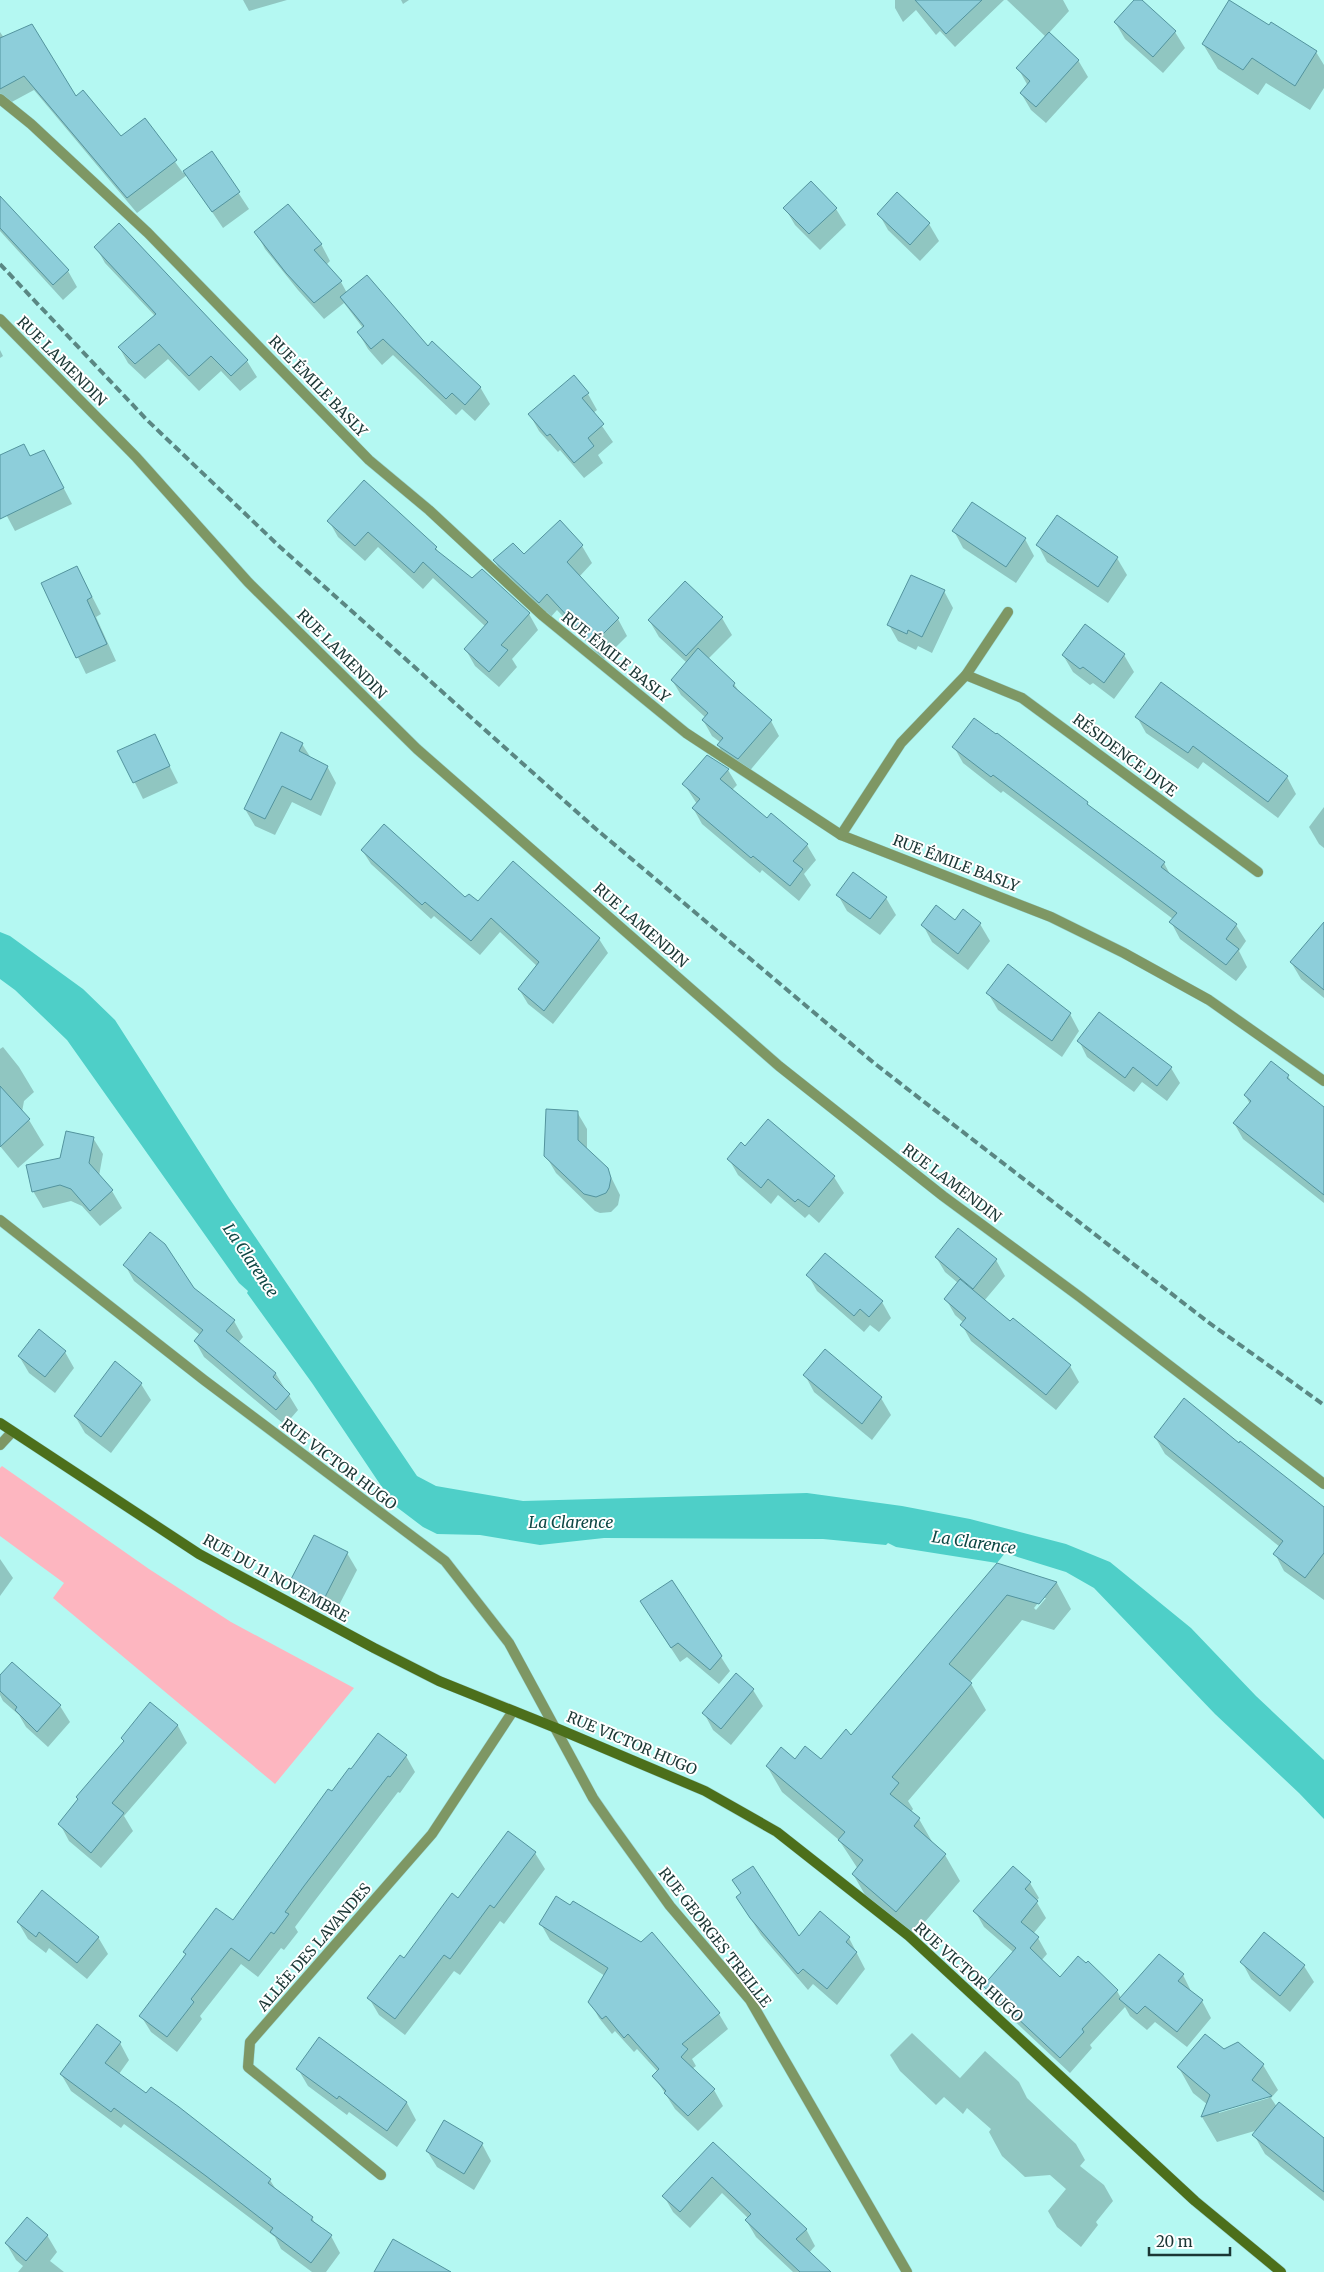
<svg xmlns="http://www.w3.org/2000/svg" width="1324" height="2272" font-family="Merriweather,serif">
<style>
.green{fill:#fdb6c0}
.water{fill:#4ecfc8}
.shadow{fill:#0003;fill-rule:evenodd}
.building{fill:#8dceda;stroke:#53949e}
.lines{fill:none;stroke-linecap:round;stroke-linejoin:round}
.street-casing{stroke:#98d5d0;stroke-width:11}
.secondary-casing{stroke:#98d5d0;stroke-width:11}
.street{stroke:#7e9764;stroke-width:10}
.secondary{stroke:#4c6f1b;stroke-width:10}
.rail{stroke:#5a8783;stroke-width:4;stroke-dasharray:8 4;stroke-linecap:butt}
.labels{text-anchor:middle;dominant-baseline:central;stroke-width:4;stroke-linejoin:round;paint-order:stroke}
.street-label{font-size:15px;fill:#1b3735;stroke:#fff}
.water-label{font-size:16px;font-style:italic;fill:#0e4845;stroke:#fff}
</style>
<rect width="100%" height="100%" fill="#b4f8f2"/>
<!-- green -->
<polygon class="green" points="2,1466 149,1569 231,1622 354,1688 275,1784 53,1598 64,1583 0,1536 0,1468"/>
<!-- water -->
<polygon class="water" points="0,932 10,936 83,989 115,1020 229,1198 417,1476 436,1486 523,1501 807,1493 902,1506 970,1519 1066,1544 1110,1562 1191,1628 1256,1696 1324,1760 1324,1819 1299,1793 1215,1714 1094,1588 1066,1572 1005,1553 997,1563 896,1547 888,1543 886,1545 823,1539 604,1538 540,1545 480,1535 437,1534 423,1527 394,1505 312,1383 247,1293 248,1291 239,1283 67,1040 15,990 0,979"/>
<!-- shadow -->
<g class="shadow">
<polygon points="243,0 287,0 249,11"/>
<polygon points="401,0 409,0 403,4"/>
<polygon points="895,0 1004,0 955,47 940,31 936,35 916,10 903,22 895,8"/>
<polygon points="1007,0 1063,0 1069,11 1049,33 1078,60 1088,77 1046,123 1031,110 1021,93 1028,86 1018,68 1046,37"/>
<polygon points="1135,0 1140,0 1175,32 1185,48 1163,73 1125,39 1115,22"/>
<polygon points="1271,23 1316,52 1324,65 1324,88 1310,110 1266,83 1258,95 1218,69 1203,44 1269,27"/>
<polygon points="0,32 4,38 121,138 145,120 183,173 212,153 249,209 223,228 187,175 137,213 34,90 8,104 0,96"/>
<polygon points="897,194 929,224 939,241 920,261 888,230 879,214"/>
<polygon points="0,198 68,271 77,287 63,300 0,231"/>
<polygon points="785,208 836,209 846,225 820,250 795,225"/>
<polygon points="119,225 247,361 257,377 240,391 221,371 199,391 168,359 145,379 128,363 119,347 155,316 105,263 96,247"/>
<polygon points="256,232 321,244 330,261 326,265 341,282 347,293 428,348 480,387 490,404 475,421 462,409 456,415 393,355 382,365 368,349 358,332 363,328 344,303 324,319 298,290 265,249"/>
<polygon points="0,350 3,356 0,358"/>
<polygon points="588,394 597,410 593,413 613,442 598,455 603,463 584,478 560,450 558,452 539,431 530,415"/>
<polygon points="0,457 30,457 52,466 72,504 15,531 0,503"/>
<polygon points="329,521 436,548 439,554 472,580 529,614 538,630 512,659 517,667 499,687 475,666 466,650 486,627 433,578 423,589 378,547 365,561 338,537"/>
<polygon points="559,522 582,546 592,563 579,577 618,619 627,636 603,660 557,610 549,619 504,577 494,560 524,555"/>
<polygon points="954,531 1025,539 1034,556 1016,583 963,548"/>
<polygon points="1038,545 1117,558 1127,575 1108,603 1047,562"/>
<polygon points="77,567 101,614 96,617 116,661 86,674 42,583"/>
<polygon points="944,591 953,608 932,653 918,646 916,650 898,641 889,625"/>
<polygon points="722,618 732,635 708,659 734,684 740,693 771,721 779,736 747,774 727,760 718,745 720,742 712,736 703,720 706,718 681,695 672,680 687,663 659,637 649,620"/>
<polygon points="1063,655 1124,655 1134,672 1114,699 1093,683 1090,685 1073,672"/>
<polygon points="1137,717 1287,777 1296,794 1278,818 1203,762 1198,769 1146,733"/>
<polygon points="154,735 178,783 143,799 119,751"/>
<polygon points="302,744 311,758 327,766 336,783 321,816 292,802 275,835 255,826 245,809"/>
<polygon points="954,747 1087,803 1090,808 1164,863 1171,876 1236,925 1246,941 1239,951 1247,967 1236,981 1180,939 1171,922 1173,919 1003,791 1001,793 963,763"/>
<polygon points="728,770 737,785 732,790 767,820 807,845 816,860 804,874 811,885 799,901 762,870 760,873 702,824 693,808 697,804 684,784"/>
<polygon points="1324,807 1324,848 1319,844 1309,827"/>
<polygon points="362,850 465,899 599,939 608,953 553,1024 528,1004 519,989 537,966 500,932 480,955 434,916 431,919 371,864"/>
<polygon points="853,874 886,898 896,915 880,935 847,911 838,895"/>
<polygon points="955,921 980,924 990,941 968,970 932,942 923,925"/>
<polygon points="1324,941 1324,998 1301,979 1291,962"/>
<polygon points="988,993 1070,1014 1079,1031 1062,1057 998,1010"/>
<polygon points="1079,1041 1171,1068 1180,1083 1167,1101 1142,1082 1134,1092 1087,1057"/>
<polygon points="3,1047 19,1067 34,1092 24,1101 22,1112 29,1120 44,1145 18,1168 0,1146 0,1049"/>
<polygon points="1288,1076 1293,1085 1324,1109 1324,1203 1243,1139 1234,1123 1250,1104 1245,1095"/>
<polygon points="577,1112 587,1129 587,1150 607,1169 620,1195 618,1205 611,1212 600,1213 595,1211 556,1173 546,1156"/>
<polygon points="93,1138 103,1154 99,1176 112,1191 122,1208 100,1226 82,1206 71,1201 43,1208 33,1191 61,1159"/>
<polygon points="745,1147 834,1177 844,1193 819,1223 809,1214 805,1218 778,1195 771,1204 738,1175 729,1159"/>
<polygon points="958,1230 996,1260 1005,1276 984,1301 1070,1366 1079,1382 1056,1410 971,1341 962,1325 964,1323 955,1315 946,1299 958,1283 945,1272 936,1257"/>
<polygon points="125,1265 193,1289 234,1321 243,1337 238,1343 276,1374 298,1410 285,1425 204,1357 195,1341 200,1335 134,1281"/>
<polygon points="808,1275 882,1302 891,1318 879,1332 870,1325 864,1332 817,1291"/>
<polygon points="825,1351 881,1398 891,1415 872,1440 814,1392 805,1375"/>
<polygon points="65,1352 74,1368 55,1393 29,1373 19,1356"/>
<polygon points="141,1384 151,1400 111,1453 85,1433 75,1416"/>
<polygon points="1155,1437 1239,1444 1324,1507 1324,1600 1284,1571 1275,1554 1280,1547 1165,1454"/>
<polygon points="347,1553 357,1570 334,1615 301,1598 291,1581"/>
<polygon points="0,1559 13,1578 0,1596"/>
<path d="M997,1564L1057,1583L1071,1609L1054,1630L1022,1620L970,1682L986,1710L908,1801L913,1809L911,1812L919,1819L934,1845L945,1855L960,1881L912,1937L868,1900L853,1874L858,1869L839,1840L782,1792L767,1766L795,1761H821L852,1737ZM1042,1598H1046L1036,1610L1034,1608Z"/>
<polygon points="650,1616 721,1657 730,1671 719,1684 687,1657 680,1662"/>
<polygon points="0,1677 60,1706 70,1722 48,1747 26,1727 19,1715 3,1701 0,1695"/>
<polygon points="753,1690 763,1706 731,1745 713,1730 704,1713"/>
<polygon points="151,1704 178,1726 187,1743 124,1816 133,1831 101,1868 69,1841 60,1824 124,1742 122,1738"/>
<polygon points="406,1756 415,1772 400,1793 398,1792 313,1903 295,1927 298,1932 284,1950 281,1948 258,1977 241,1964 200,2016 202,2019 177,2052 151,2032 141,2016 186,1955 185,1952 233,1922 332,1793"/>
<polygon points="535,1853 545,1869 504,1924 500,1921 460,1975 454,1971 405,2035 379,2015 369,1998 459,1900"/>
<polygon points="1030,1883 1039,1898 1036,1901 1046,1918 1033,1934 1038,1938 1047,1954 1041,1961 1060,1979 1117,1991 1121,1998 1183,1975 1192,1993 1202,2001 1211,2018 1187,2047 1155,2022 1147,2030 1130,2016 1125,2007 1090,2045 1092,2048 1070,2073 994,2002 985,1986 1013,1952 984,1927 975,1911"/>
<polygon points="737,1897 799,1938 820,1913 849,1938 865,1969 837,2005 813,1984 808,1990 761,1935"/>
<polygon points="18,1922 98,1937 108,1954 87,1979 49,1948 46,1953 28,1939"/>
<polygon points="541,1924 719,2014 728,2029 692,2059 696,2066 692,2069 714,2090 723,2106 698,2131 675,2109 654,2076 658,2072 637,2049 634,2052 615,2031 612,2034 599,2018 590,2002 605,1976 550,1940"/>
<polygon points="1242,1962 1304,1966 1314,1982 1290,2012 1251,1979"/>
<polygon points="912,2033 960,2078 985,2051 1019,2082 1027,2098 1076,2144 1085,2160 1080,2166 1104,2185 1113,2201 1096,2222 1098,2225 1081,2247 1057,2227 1048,2211 1066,2189 1050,2175 1025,2177 1002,2156 989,2132 991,2129 967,2108 963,2114 944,2097 936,2105 900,2071 890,2055"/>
<polygon points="320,2039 407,2103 416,2120 397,2147 349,2112 347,2115 308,2086 298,2069"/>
<polygon points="120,2043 129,2060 119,2074 270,2180 278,2193 312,2218 316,2225 331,2236 340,2253 326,2272 312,2272 281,2249 275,2237 217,2193 124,2124 121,2128 71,2091 61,2074"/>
<path d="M1224,2051L1263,2065L1278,2090L1271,2098L1277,2107L1324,2140V2201L1265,2154L1254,2135L1258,2130L1217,2142L1202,2117L1208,2105L1193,2093L1179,2068ZM1268,2096L1269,2098L1219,2113V2111Z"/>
<polygon points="482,2144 491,2161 474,2190 437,2167 427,2151"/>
<polygon points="713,2144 806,2229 815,2246 809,2253 829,2272 793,2272 756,2237 746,2220 748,2218 722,2193 690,2228 673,2212 664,2196"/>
<polygon points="47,2235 57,2252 50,2261 64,2272 18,2272 23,2266 16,2260 6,2243"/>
</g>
<!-- building -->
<g class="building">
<polygon points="915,0 982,0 946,34"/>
<polygon points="1134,0 1142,0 1176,31 1153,57 1114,22"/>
<polygon points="1229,0 1269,25 1271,22 1317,51 1295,86 1252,58 1243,70 1202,44"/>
<polygon points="32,24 76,96 83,90 121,136 145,118 177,160 127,198 24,76 0,89 0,38"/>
<polygon points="1049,32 1079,60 1036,107 1020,93 1030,81 1016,68"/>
<polygon points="212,151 240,192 212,212 183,171"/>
<polygon points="811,181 837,208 809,234 783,208"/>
<polygon points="897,192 930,223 910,245 877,214"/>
<polygon points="0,196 69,270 53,285 0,228"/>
<polygon points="288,204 322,244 314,250 342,281 314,303 286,273 254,232"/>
<polygon points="119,223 248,360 231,376 211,356 189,376 159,344 135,364 118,347 156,314 94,247"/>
<polygon points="367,275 428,346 432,341 481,387 465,405 452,393 446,399 383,339 371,349 357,332 364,326 340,297"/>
<polygon points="574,375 589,393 582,398 604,424 588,438 594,446 574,463 550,434 547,436 528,414"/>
<polygon points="24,444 30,456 44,450 64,488 0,519 0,455"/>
<polygon points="364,480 437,547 435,549 472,578 482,569 530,613 501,645 508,650 489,672 464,649 488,622 423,562 414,573 368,532 355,546 327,521"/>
<polygon points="972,502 1026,538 1006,567 952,531"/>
<polygon points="1057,515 1118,557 1098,587 1036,545"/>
<polygon points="560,520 583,545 567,562 619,618 593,644 547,594 539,603 493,560 513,543 524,554"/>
<polygon points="77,566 92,597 87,600 107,644 76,658 41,583"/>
<polygon points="911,575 945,590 922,637 908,630 907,634 887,625"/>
<polygon points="685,581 723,617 686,656 648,620"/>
<polygon points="1085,624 1125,654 1104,683 1083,667 1080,669 1062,655"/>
<polygon points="698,648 735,683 733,686 772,720 738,759 717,745 723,738 702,720 708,713 671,680"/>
<polygon points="1161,682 1288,776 1268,802 1193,746 1188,753 1135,717"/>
<polygon points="974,718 996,734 997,733 1088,802 1087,804 1165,862 1161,867 1237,924 1226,939 1239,949 1226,965 1169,922 1177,913 993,775 991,777 952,747"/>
<polygon points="281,732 303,743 299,751 328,766 311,800 282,786 265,819 244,809"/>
<polygon points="155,734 170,766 133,783 117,751"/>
<polygon points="707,755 729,769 720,779 767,818 771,813 808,844 793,861 803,869 790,886 753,856 751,858 692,808 700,799 682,784"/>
<polygon points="384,824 465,897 469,894 478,901 513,861 600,938 544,1011 518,989 539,962 491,918 471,941 425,902 422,905 361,850"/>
<polygon points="853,872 887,897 870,919 836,895"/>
<polygon points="936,905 955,920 963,909 981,923 958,954 921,925"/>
<polygon points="1324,922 1324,990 1290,962"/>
<polygon points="1008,964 1071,1013 1052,1041 986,993"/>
<polygon points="1099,1012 1172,1067 1157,1086 1133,1067 1125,1078 1077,1041"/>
<polygon points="1271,1061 1289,1075 1287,1078 1324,1107 1324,1195 1233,1123 1251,1101 1244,1095"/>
<polygon points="0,1086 30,1119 0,1147"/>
<polygon points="546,1109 578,1111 578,1140 608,1168 611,1178 609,1188 606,1193 596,1197 584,1194 544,1156"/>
<polygon points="768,1119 835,1176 809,1207 798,1199 795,1202 768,1179 761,1188 727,1159 741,1142 745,1146"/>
<polygon points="66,1131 94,1137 89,1163 113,1190 90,1211 71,1189 60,1185 32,1192 26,1165 60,1158"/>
<polygon points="958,1228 997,1259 973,1289 935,1257"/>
<polygon points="150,1232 165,1244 194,1288 235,1320 226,1331 276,1373 273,1377 290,1394 276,1410 194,1341 203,1330 123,1265"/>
<polygon points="825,1253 883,1301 869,1317 860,1309 854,1316 806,1275"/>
<polygon points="960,1279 1010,1321 1013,1318 1071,1365 1046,1395 960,1325 966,1318 944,1299"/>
<polygon points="39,1329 66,1351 45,1377 18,1356"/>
<polygon points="825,1349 882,1397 862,1424 803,1375"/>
<polygon points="115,1361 142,1383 101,1437 74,1416"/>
<polygon points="1184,1398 1239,1443 1240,1441 1324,1507 1324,1553 1305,1578 1273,1554 1283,1541 1154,1437"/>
<polygon points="314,1535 348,1552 324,1599 290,1581"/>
<polygon points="997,1563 1057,1582 1039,1604 1007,1595 949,1664 972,1683 892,1777 899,1783 890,1794 920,1818 914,1826 946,1854 896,1912 852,1874 863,1860 838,1840 845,1832 766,1766 781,1747 795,1759 805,1746 821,1759 846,1729 851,1735"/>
<polygon points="672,1580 722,1656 710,1670 678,1643 671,1648 640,1601"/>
<polygon points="12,1662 61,1705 37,1732 15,1710 17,1707 0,1691 0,1675"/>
<polygon points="736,1673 754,1689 721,1729 702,1713"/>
<polygon points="150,1702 178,1725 112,1803 124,1813 91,1853 58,1824 78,1799 76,1797 124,1741 121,1738"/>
<polygon points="378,1733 407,1755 390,1777 388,1776 304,1886 285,1912 289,1914 274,1934 271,1932 249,1961 231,1948 191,1999 194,2002 167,2037 139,2016 186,1954 183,1952 216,1908 233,1920 328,1789 332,1791 349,1768 351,1769"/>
<polygon points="508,1831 536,1852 494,1908 490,1905 450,1959 444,1955 395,2019 367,1998 400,1955 404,1958 452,1893 458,1898"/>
<polygon points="753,1866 799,1936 820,1911 850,1937 846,1942 857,1952 827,1989 803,1969 798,1974 750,1918 736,1897 741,1893 732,1880"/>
<polygon points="1013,1866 1031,1882 1025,1889 1038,1901 1021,1922 1039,1937 1030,1948 1060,1977 1078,1956 1086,1963 1088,1961 1118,1990 1082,2029 1084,2032 1060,2058 983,1986 1016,1948 973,1911"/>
<polygon points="42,1890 99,1937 77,1963 39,1932 36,1937 17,1922"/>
<polygon points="556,1896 570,1905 573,1901 641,1942 652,1932 720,2013 682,2044 688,2049 681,2057 715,2089 688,2116 664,2093 666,2091 652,2076 659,2069 628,2034 624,2038 606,2016 602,2019 588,2002 608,1968 539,1924"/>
<polygon points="1264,1932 1305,1965 1280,1996 1240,1962"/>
<polygon points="1159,1954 1184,1974 1178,1981 1203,2000 1177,2032 1145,2006 1137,2014 1119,1999"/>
<polygon points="97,2024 121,2042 105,2063 146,2093 151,2087 179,2107 271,2179 268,2183 313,2217 311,2220 332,2235 311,2263 270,2232 273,2228 206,2176 114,2108 111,2112 60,2074"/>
<polygon points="1205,2034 1224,2049 1238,2042 1264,2064 1252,2080 1272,2096 1201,2117 1210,2095 1177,2067"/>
<polygon points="319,2037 407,2102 387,2131 339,2096 337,2099 296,2069"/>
<polygon points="1279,2102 1324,2138 1324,2192 1252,2135"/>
<polygon points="444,2120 483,2143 464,2174 426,2151"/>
<polygon points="713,2142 807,2229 796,2239 831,2272 800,2272 745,2220 751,2214 712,2177 680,2212 662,2196"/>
<polygon points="27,2217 48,2235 26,2261 5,2243"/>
<polygon points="393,2239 451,2272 374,2272"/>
</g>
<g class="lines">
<defs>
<g id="street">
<polyline points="0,99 31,124 148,233 369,460 429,510 543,616 686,733 841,835 1051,917 1124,953 1209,1000 1324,1081"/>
<polyline points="0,319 136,457 248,582 417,749 779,1066 943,1196 1080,1297 1324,1484"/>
<polyline points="966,675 1022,698 1258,872"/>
<polyline points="841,835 901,743 966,675 1008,612"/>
<polyline points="0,1220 204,1380 445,1561 509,1643 593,1798 611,1824 670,1906 750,2000 907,2272"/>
<polyline points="0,1445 12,1432"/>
<polyline points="381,2175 248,2067 250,2042 432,1834 513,1711"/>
</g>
<polyline id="secondary" points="0,1423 199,1554 374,1648 439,1681 556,1728 705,1791 777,1832 909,1936 1195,2201 1281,2272"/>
</defs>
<!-- street casing -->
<use href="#street" class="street-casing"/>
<!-- secondary casing -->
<use href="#secondary" class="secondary-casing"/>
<!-- street -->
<use href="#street" class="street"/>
<!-- secondary -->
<use href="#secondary" class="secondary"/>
<!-- rail -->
<polyline class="rail" points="0,264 147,420 280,547 596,829 874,1063 1208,1322 1324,1405"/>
</g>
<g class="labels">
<!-- street labels -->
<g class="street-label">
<text transform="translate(62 361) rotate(45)">RUE LAMENDIN</text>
<text transform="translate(318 386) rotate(46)">RUE ÉMILE BASLY</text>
<text transform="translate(342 654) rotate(45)">RUE LAMENDIN</text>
<text transform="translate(616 657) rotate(39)">RUE ÉMILE BASLY</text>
<text transform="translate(1125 755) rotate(37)">RÉSIDENCE DIVE</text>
<text transform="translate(956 863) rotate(21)">RUE ÉMILE BASLY</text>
<text transform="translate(641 925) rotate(41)">RUE LAMENDIN</text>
<text transform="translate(952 1183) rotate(37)">RUE LAMENDIN</text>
<text transform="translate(339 1464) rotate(37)">RUE VICTOR HUGO</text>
<text transform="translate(276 1578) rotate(29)">RUE DU 11 NOVEMBRE</text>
<text transform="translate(632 1743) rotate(23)">RUE VICTOR HUGO</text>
<text transform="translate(715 1937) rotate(52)">RUE GEORGES TREILLE</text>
<text transform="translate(314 1947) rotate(-49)">ALLÉE DES LAVANDES</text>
<text transform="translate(969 1972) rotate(42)">RUE VICTOR HUGO</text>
</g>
<!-- water labels -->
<g class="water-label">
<text transform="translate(251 1260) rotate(56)">La Clarence</text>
<text x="571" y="1522">La Clarence</text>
<text transform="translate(974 1542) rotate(8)">La Clarence</text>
</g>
</g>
<!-- scale -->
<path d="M1149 2247v8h81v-8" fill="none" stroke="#1b3735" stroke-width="2.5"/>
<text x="1156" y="2247" font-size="15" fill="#1b3735" stroke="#ffffff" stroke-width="4" paint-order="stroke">20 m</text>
</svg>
